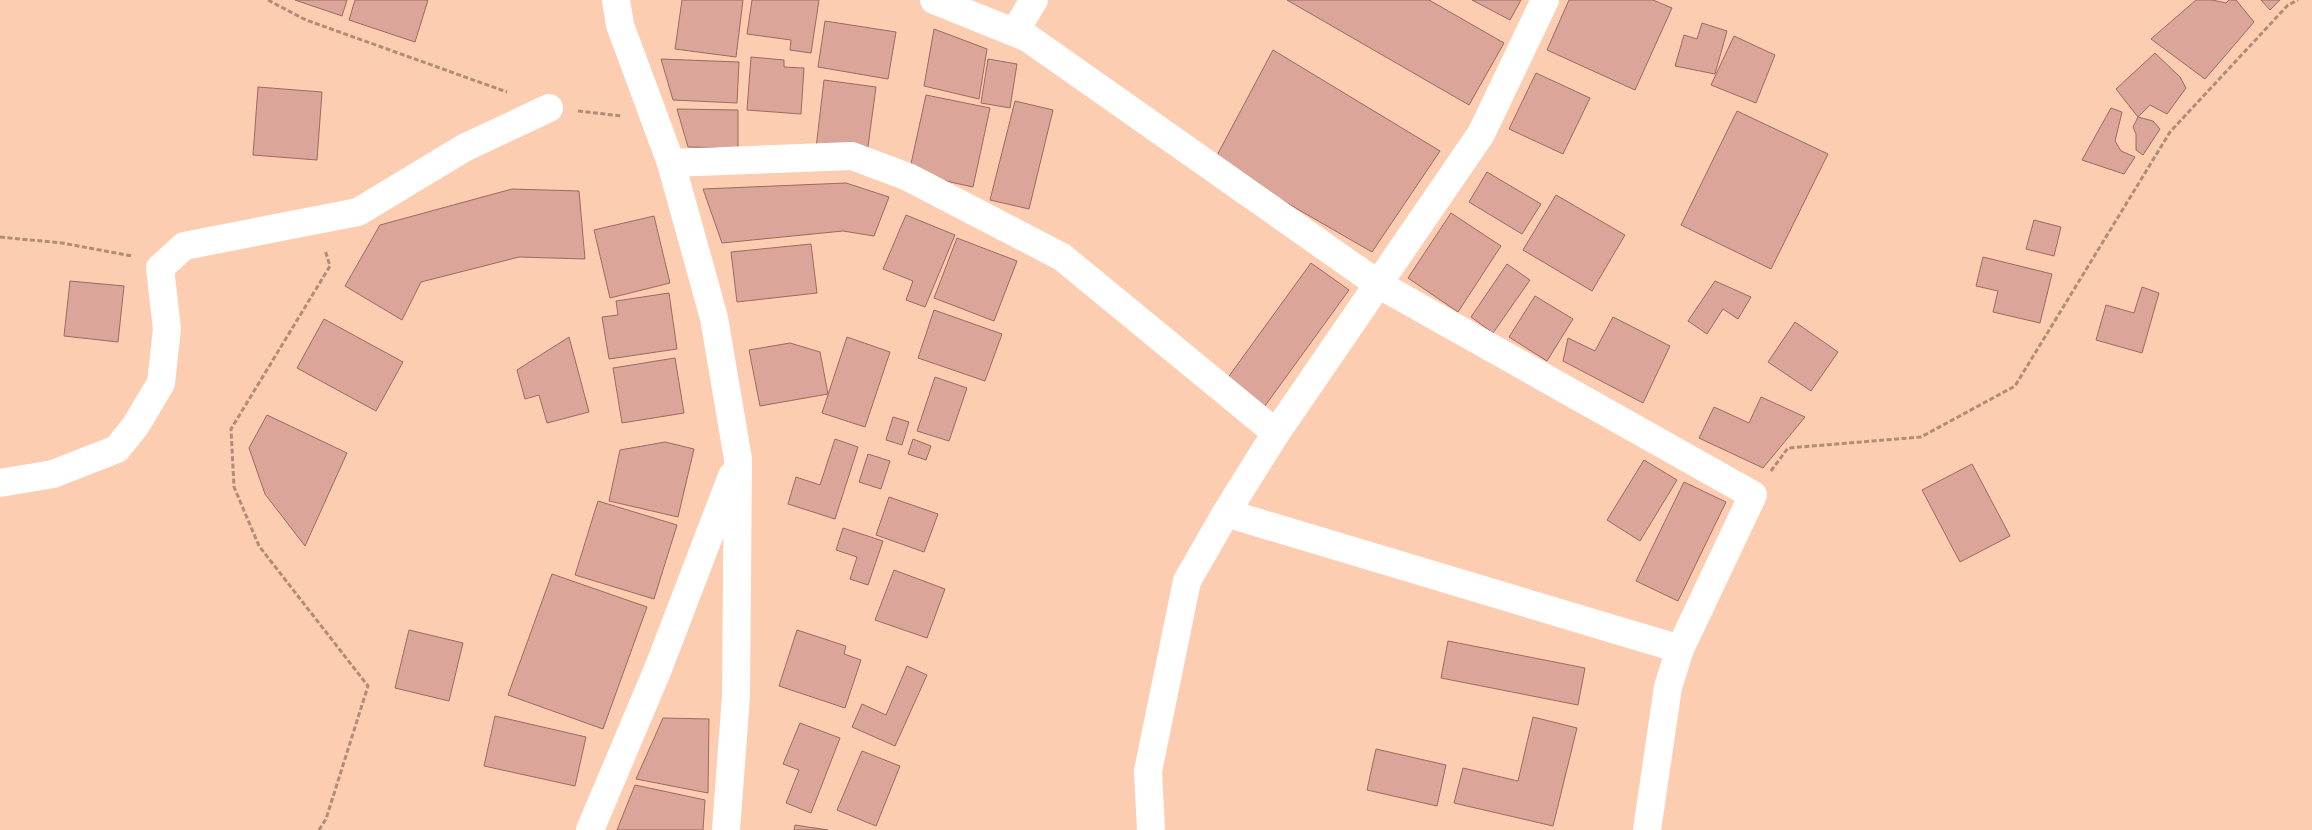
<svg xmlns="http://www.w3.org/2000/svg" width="2312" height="830" font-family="'Source Sans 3',sans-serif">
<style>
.building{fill:#dba599;stroke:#9c6a5f}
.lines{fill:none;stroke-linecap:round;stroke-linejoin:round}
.path{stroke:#b18d77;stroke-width:3;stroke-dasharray:5 2.5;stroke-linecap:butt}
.minor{stroke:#fff;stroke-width:28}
</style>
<rect width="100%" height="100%" fill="#fdcdb1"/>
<!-- building -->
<g class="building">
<polygon points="295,0 347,0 342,16"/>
<polygon points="355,0 428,0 415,42 349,20"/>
<polygon points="682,0 743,0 736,57 675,49"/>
<polygon points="752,0 819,0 811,53 790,50 791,40 747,34"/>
<polygon points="1287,0 1429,0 1504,43 1469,105"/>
<polygon points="1472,0 1521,0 1510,20"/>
<polygon points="1569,0 1653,0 1672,8 1635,90 1547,50"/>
<polygon points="2196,0 2212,0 2226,3 2229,0 2236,0 2254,22 2205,79 2151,39"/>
<polygon points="2261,0 2280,0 2270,10"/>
<polygon points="825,21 896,32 888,79 818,67"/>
<polygon points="1702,23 1727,31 1715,74 1675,66 1684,35 1697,39"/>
<polygon points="934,29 987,49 979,99 924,86"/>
<polygon points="1734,36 1775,55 1756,103 1711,85"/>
<polygon points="1273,50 1440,151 1372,252 1214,161"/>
<polygon points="2155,53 2180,77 2186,88 2167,114 2150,105 2138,117 2116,89"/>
<polygon points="751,57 784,60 784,67 804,68 801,114 747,110"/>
<polygon points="661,59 739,62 737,103 673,100"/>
<polygon points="988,59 1017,64 1010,108 981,103"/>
<polygon points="1536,73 1590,98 1563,154 1509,129"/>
<polygon points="824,80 876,87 867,154 816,148"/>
<polygon points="258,87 322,92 317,160 253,155"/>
<polygon points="926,95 990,108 973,187 909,173"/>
<polygon points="1015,101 1053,110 1029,209 990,200"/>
<polygon points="2111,108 2122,112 2115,141 2121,151 2135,157 2124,174 2082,160"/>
<polygon points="677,109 738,110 738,148 688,147"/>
<polygon points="1737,111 1828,154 1771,269 1681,225"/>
<polygon points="2138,117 2153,121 2160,129 2143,155 2136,150 2136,134 2133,127"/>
<polygon points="1487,172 1541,204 1522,234 1469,202"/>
<polygon points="846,183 889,197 874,236 843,231 722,243 703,189"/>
<polygon points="512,189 579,191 585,259 519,257 421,282 402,320 345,286 380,225"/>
<polygon points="1556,195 1625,235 1592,291 1523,250"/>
<polygon points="1451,213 1501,246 1458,312 1408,278"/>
<polygon points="906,215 955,235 925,307 906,300 913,281 883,269"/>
<polygon points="654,216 670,283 610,298 594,230"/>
<polygon points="2034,220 2061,227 2054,256 2026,249"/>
<polygon points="957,238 1017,261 994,321 934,298"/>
<polygon points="811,244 817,293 737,302 731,252"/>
<polygon points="1983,257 2052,274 2040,323 1993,312 1998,291 1976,286"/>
<polygon points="1311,263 1349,290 1262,410 1224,383"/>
<polygon points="1507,264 1530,280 1493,333 1471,317"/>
<polygon points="70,281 124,286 118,342 64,336"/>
<polygon points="1715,281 1751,297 1738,319 1723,309 1707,334 1688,321"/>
<polygon points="2142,287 2159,293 2142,353 2096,340 2106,305 2134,313"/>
<polygon points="669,293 677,349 609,359 602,317 618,315 616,301"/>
<polygon points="1535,296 1573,319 1547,361 1509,337"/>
<polygon points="934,310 1002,334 985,381 918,358"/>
<polygon points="1613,317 1670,346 1643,403 1563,361 1568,338 1595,351"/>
<polygon points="324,319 403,362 376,411 297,368"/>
<polygon points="1795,322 1838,352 1811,391 1768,362"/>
<polygon points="569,337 589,412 547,423 539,395 525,399 517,370"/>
<polygon points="847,337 890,352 865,427 822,413"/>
<polygon points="790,343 820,352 828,394 760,406 749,350"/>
<polygon points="675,358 684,413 622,423 613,368"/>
<polygon points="935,377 967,388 949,441 917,431"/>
<polygon points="1761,397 1805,417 1763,468 1699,438 1714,407 1749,423"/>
<polygon points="267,415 347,453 305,546 265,494 249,448"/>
<polygon points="893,417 909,422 902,445 886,440"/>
<polygon points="835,439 858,447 835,519 788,504 796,477 820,485"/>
<polygon points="913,439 931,446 926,460 908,454"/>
<polygon points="665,442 694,449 678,517 609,501 620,450"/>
<polygon points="868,454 890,461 881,489 859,482"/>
<polygon points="1644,460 1677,480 1640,541 1607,520"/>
<polygon points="1972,464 2010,536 1960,562 1922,490"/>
<polygon points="1684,482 1726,502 1678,601 1636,581"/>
<polygon points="889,497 938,514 924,552 876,535"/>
<polygon points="598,501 677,525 654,599 575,575"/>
<polygon points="843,528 883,541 868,585 850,579 857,557 836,550"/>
<polygon points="894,570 945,589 927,638 875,620"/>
<polygon points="552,574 647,607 603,729 508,695"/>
<polygon points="409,630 463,643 449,701 395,688"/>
<polygon points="797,630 846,646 844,654 861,660 845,708 779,686"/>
<polygon points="1448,641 1585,668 1578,705 1441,678"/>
<polygon points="907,666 927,675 895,746 852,727 862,704 886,715"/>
<polygon points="495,716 586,737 575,786 484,766"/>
<polygon points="1533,717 1577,728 1553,826 1454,803 1463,768 1518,781"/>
<polygon points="663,718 709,719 708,793 636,779"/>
<polygon points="800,723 840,738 811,813 786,803 799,770 783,764"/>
<polygon points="1376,749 1446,765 1437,806 1367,790"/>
<polygon points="862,751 900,766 876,826 837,810"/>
<polygon points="635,785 705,800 703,830 617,830"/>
<polygon points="795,825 828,830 794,830"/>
</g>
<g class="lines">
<!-- path -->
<g class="path">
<polyline points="268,0 306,20 507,92"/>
<polyline points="578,111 622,116"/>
<polyline points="0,237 62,243 132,256"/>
<polyline points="1771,471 1788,448 1921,437 2015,386 2170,132 2288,5 2298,0"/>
<polyline points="319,830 326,819 368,686 259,546 234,487 231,429 330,266 325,250"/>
</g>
<!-- minor -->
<g class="minor">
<polyline points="616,0 620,25 671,163 714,318 738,459 736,696 726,830"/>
<polyline points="934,0 1028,38 1378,284 1753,495 1680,649 1668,687 1647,830"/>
<polyline points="1015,31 1034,0"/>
<polyline points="671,163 852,156 908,177 1062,257 1276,433"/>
<polyline points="0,483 53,474 117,449 136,425 161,383 167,329 160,268 184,246 358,212 464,148 549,108"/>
<polyline points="1226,513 1680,649"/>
<polyline points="590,830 658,669 732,476"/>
<polyline points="1151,830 1148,771 1187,581 1226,513 1276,433 1481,134 1545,0"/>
</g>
</g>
</svg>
